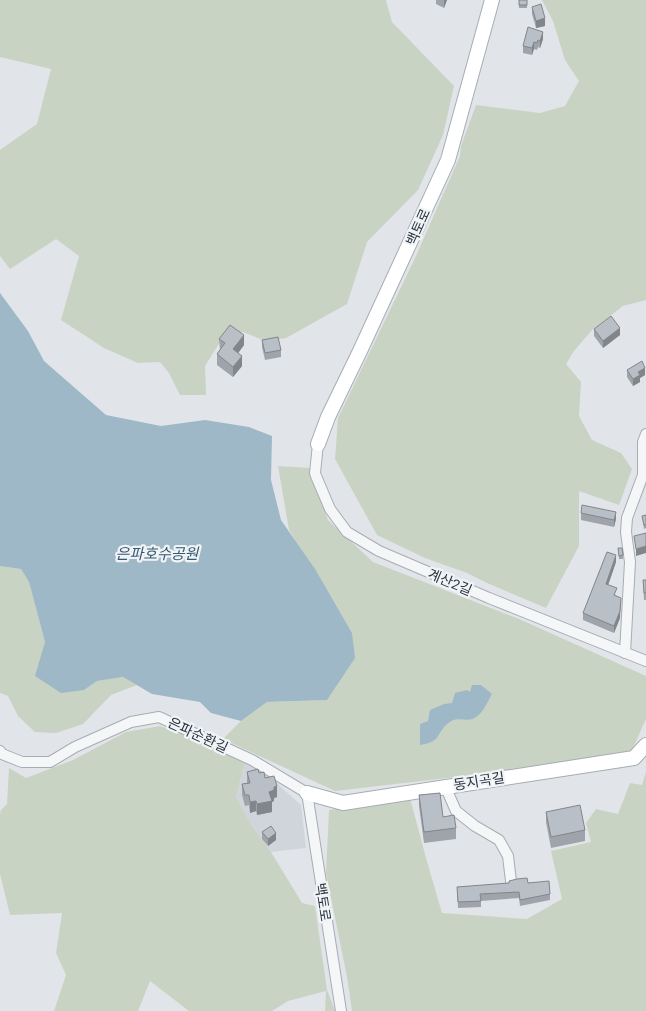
<svg xmlns="http://www.w3.org/2000/svg" width="646" height="1011" font-family="Roboto,'Noto Sans KR',sans-serif">
<style>
.built{fill:#d0d5db}
.green{fill:#c9d3c3}
.water{fill:#9eb8c7}
.lines{fill:none;stroke-linecap:round;stroke-linejoin:round}
.street-casing{stroke:#a6adb3;stroke-width:12}
.secondary-casing{stroke:#a6adb3;stroke-width:16}
.street{stroke:#f4f6f8;stroke-width:10}
.secondary{stroke:#fff;stroke-width:14}
.wall{fill:#9fa4aa}
.shaded-wall{fill:#82868b}
.building{fill:#b9bfc6;stroke:#82868b}
.labels{text-anchor:middle;dominant-baseline:central;stroke-width:4.5;stroke-linejoin:round;paint-order:stroke}
.street-label{font-size:14px;fill:#2a3540;stroke:#f1f4f7}
.water-label{font-size:15px;font-style:italic;fill:#375972;stroke:#f1f4f7}
</style>
<rect width="100%" height="100%" fill="#e1e5e9"/>
<!-- built -->
<polygon class="built" points="245,762 272,779 301,805 306,848 271,852 252,826 236,797"/>
<!-- green -->
<g class="green">
<polygon points="0,0 386,0 392,22 454,86 443,135 418,190 367,242 347,304 286,338 265,341 243,332 225,334 205,366 206,395 180,395 169,373 160,362 138,363 104,348 61,320 79,256 56,239 10,269 0,256 0,150 37,124 51,69 0,57"/>
<polygon points="542,0 646,0 646,300 623,306 592,330 574,351 566,364 581,382 579,416 592,440 621,453 632,469 619,505 579,491 579,546 546,608 487,583 467,573 425,558 377,535 335,459 338,418 416,256 460,156 461,146 476,105 540,113 565,106 579,81 565,60 553,21"/>
<polygon points="278,466 311,468 328,520 373,562 519,619 646,676 646,719 629,757 335,791 223,739 241,721 267,702 327,700 352,633 289,530"/>
<polygon points="0,566 21,569 29,582 45,642 84,690 97,681 123,677 137,685 111,695 83,724 56,733 35,732 18,716 8,696 0,693"/>
<polygon points="160,726 188,736 245,762 236,797 252,826 271,852 302,903 315,906 327,990 335,1011 325,1011 326,991 288,1001 272,1011 189,1011 150,981 138,1011 54,1011 66,975 56,953 62,913 10,915 0,874 0,814 1,810 7,804 9,768 26,778 73,760 126,732"/>
<polygon points="646,772 646,1011 352,1011 347,977 326,873 329,810 410,798 426,858 442,913 527,919 562,899 551,851 591,842 586,823 596,809 618,814 630,783 642,785"/>
</g>
<!-- water -->
<g class="water">
<polygon points="0,293 28,331 44,361 106,415 161,426 205,420 249,427 272,436 271,480 281,520 315,569 352,633 355,658 327,700 267,702 241,721 211,713 200,702 152,694 123,677 97,681 84,690 61,693 35,676 45,642 29,582 21,569 0,566"/>
<path d="M472,685H481L492,694C488,701 483,713 476,717C469,723 458,716 450,722C435,732 443,742 420,745V724L428,721L430,710L444,704L452,703L455,693L467,690L470,692Z"/>
</g>
<g class="lines">
<defs>
<g id="street">
<polyline points="318,444 315,473 316,476 330,509 347,532 379,551 489,598 646,661"/>
<polyline points="625,653 630,562 626,532 627,518 643,475 643,442 646,434"/>
<polyline points="0,751 2,754 22,762 50,762 75,747 131,722 159,717 252,760 307,793 341,1011"/>
<polyline points="445,786 456,811 475,826 499,840 508,856 511,881"/>
</g>
<g id="secondary">
<polyline points="318,444 328,417 360,351 448,160 492,0"/>
<polyline points="307,793 343,803 634,758 646,745"/>
</g>
</defs>
<!-- street casing -->
<use href="#street" class="street-casing"/>
<!-- secondary casing -->
<use href="#secondary" class="secondary-casing"/>
<!-- street -->
<use href="#street" class="street"/>
<!-- secondary -->
<use href="#secondary" class="secondary"/>
</g>
<!-- wall -->
<g class="wall">
<polygon points="436,0 447,0 444,8 436,4"/>
<rect x="519" y="0" width="8" height="8"/>
<polygon points="532,7 545,26 536,28 532,14"/>
<polygon points="543,39 540,48 538,47 537,50 534,49 532,55 523,53 523,46"/>
<polygon points="594,329 620,335 603,348 594,336"/>
<polygon points="219,339 244,345 238,353 242,366 233,377 217,365 217,354 220,350"/>
<polygon points="262,340 281,350 281,357 265,360 262,347"/>
<polygon points="627,370 645,375 640,378 640,382 633,386 627,377"/>
<polygon points="581,513 616,519 614,527 581,520"/>
<polygon points="646,515 646,528 644,529 642,516"/>
<polygon points="618,548 623,555 623,559 619,559"/>
<polygon points="616,562 608,585 616,596 620,618 614,633 583,620 583,613"/>
<polygon points="643,580 646,580 646,600 644,600"/>
<polygon points="247,772 259,773 265,778 277,797 274,798 274,801 272,802 272,812 257,815 256,811 250,813 249,805 245,806 242,795 242,784 247,783"/>
<polygon points="419,795 456,828 456,839 424,843 419,806"/>
<polygon points="546,812 585,830 585,841 551,848 546,822"/>
<polygon points="262,832 276,840 268,846 262,839"/>
<polygon points="528,883 550,894 550,900 520,906 519,898 481,901 481,907 458,908 457,887"/>
</g>
<!-- shaded-wall -->
<g class="shaded-wall">
<polygon points="444,0 447,0 444,8"/>
<polygon points="545,18 545,26 536,28 536,21"/>
<polygon points="543,32 543,39 540,48 540,41"/>
<polygon points="534,42 534,49 532,55 532,48"/>
<polygon points="620,328 620,335 603,348 603,341"/>
<polygon points="244,335 244,345 233,360 233,349"/>
<polygon points="242,356 242,366 233,377 233,367"/>
<polygon points="645,368 645,375 640,378 640,382 633,386 633,379 638,372"/>
<polygon points="616,512 616,519 614,527 614,520"/>
<polygon points="646,546 646,553 636,556 636,549"/>
<polygon points="616,555 616,562 606,591 606,584"/>
<polygon points="621,598 620,618 614,633 614,626"/>
<polygon points="277,786 277,797 274,798 274,801 272,802 272,812 257,815 257,804 274,787"/>
<polygon points="256,801 256,811 250,813 250,802"/>
<polygon points="276,833 276,840 268,846 268,839"/>
</g>
<!-- building -->
<g class="building">
<rect x="519" y="0" width="8" height="5"/>
<polygon points="541,4 545,18 536,21 532,7"/>
<polygon points="528,27 543,32 540,41 538,40 537,43 534,42 532,48 523,46"/>
<polygon points="611,316 620,328 603,341 594,329"/>
<polygon points="230,325 244,335 233,349 242,356 233,367 217,354 225,343 219,339"/>
<polygon points="278,337 281,350 265,353 262,340"/>
<polygon points="642,361 645,368 638,372 640,375 633,379 627,370"/>
<polygon points="582,505 616,512 614,520 581,513"/>
<polygon points="646,515 646,525 644,525 642,516"/>
<polygon points="646,533 646,546 636,549 634,536"/>
<polygon points="618,548 622,548 623,555 619,556"/>
<polygon points="607,552 616,555 606,584 617,588 614,595 621,598 620,611 614,626 583,613"/>
<polygon points="643,580 646,580 646,593 644,593"/>
<polygon points="258,769 259,773 264,772 265,778 274,776 277,786 274,787 274,790 269,792 272,801 257,804 256,801 250,802 249,795 245,795 242,784 250,783 247,772"/>
<polygon points="440,793 443,817 454,815 456,828 424,832 419,795"/>
<polygon points="580,805 585,830 551,837 546,812"/>
<polygon points="271,826 276,833 268,839 262,832"/>
<polygon points="527,878 528,883 549,881 550,894 520,900 519,892 480,894 481,901 458,902 457,887 509,883 509,881 517,879"/>
</g>
<g class="labels">
<!-- street labels -->
<g class="street-label">
<text transform="translate(418 227) rotate(-66)">백토로</text>
<text transform="translate(450 582) rotate(23)">계산2길</text>
<text transform="translate(198 735) rotate(25)">은파순환길</text>
<text transform="translate(479 781) rotate(-9)">동지곡길</text>
<text transform="translate(323 902) rotate(81)">백토로</text>
</g>
<!-- water labels -->
<g class="water-label">
<text x="157" y="554">은파호수공원</text>
</g>
</g>
</svg>
